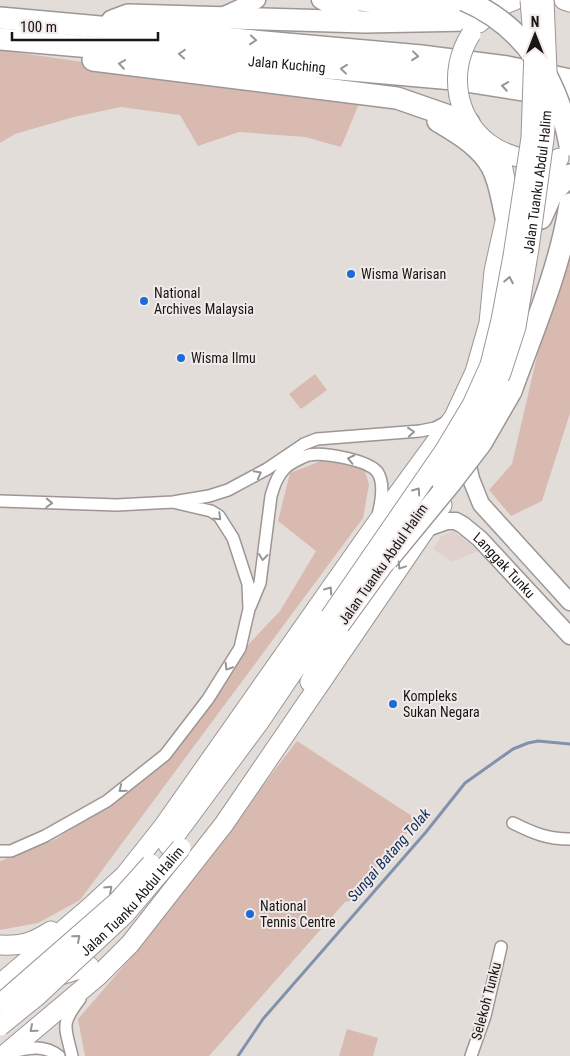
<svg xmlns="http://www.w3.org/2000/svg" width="570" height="1056" font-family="'Roboto Condensed',sans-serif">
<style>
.built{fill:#e0d1cc}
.green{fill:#d8bab1}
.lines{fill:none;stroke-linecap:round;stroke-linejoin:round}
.stream{stroke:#8092ac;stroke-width:3}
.street-casing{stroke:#9c9694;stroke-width:14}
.secondary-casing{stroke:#9c9694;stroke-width:19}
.primary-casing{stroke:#9c9694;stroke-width:21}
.highway-casing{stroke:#9c9694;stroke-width:24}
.street{stroke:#fff;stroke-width:11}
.secondary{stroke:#fff;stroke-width:16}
.primary{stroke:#fff;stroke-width:19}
.highway{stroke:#fff;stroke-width:21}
.primary-bridge-casing{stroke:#9c9694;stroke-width:21;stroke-linecap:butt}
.highway-bridge-casing{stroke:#9c9694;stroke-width:24;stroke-linecap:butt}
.primary-bridge{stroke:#fff;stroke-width:19}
.highway-bridge{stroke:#fff;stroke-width:21}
.oneway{stroke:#979696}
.poi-dot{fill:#1b6cd6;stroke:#f1eae8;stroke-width:2}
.labels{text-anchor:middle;stroke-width:4;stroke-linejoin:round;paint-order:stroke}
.street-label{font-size:14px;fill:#181615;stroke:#f1eae8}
.poi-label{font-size:14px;fill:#181615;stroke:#f1eae8;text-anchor:start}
.water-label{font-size:15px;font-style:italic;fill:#0c2d5b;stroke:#f1eae8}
</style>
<rect width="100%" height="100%" fill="#e3ddda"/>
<path class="built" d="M454,531L478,551L452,562L433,549L441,536Z"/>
<path class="green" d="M0,50L195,78L361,99L341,147L305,137L239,132L198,146L180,115L121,107L74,117L15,134L0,143Z
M570,253V413L542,501L511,516L489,490L512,464L540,343Z
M315,374L327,390L301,409L289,394Z
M331,457L363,464L369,485L363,518L80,900L38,923L0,930V861L56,839L141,782L246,647L280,611L316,551L278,521L290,473Z
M297,741L418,820L358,888L360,899L345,902L209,1056H85L78,1019L129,960Z
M347,1029L378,1038L373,1056H339Z"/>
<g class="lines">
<path class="stream" d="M238,1056L263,1019L426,832L465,783L513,749L528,743L538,741L570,744"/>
<g class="street-casing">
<path id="street" d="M0,501L117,505L173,502L209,496L228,490L267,469L304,444L317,439L420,431L435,428L448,421
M250,607L260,583L271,496C274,486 277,476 285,468C289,464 302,457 309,455C323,452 370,460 378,473C385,485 381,503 378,515
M513,823C533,833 547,839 570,839
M0,851H11L45,836L107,801L165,755L208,699L240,648L249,609L248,584L233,538L219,516L211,511L173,502
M13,1052C29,1047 45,1045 59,1056
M72,1056C65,1026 60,1025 80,999
M471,1056L485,1016L501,947"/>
</g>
<g class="secondary-casing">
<g id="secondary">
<path d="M320,0L334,8L358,19"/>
<path d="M343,0L372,4L474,6"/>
<path d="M222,16L257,0"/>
<path d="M468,466L471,479L481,504L570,602"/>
<path id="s1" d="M427,528L447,521H456L463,525L480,539L570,636"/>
</g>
</g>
<g class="primary-casing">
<path id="primary" d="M564,0L570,2
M479,23L498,7L515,0
M459,96C468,137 501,160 543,160
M543,200L546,182L559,158
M310,682L334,634
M168,845L260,721L330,617
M0,945C22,946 32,943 51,931
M53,970L64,974L89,966
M0,984L88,909L125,875L163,827L376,524L454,417L475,372L489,323L494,271L506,217V184L499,150
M3,1056L98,976L130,944L224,824L442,505"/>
</g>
<g class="highway-casing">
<g id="highway">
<path d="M0,18L421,56L507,67L570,80"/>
<path d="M112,21L128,15L365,22L470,20L490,13"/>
<path id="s2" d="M0,39L453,79L542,93L570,100"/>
<path d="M93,60L397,98L469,123"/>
<path d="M438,121C458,133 481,146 492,167C500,182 502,200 506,217"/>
<path d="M541,218L552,193L570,175"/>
<path d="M511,391C533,330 560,269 570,204"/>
</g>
</g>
<use href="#street" class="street"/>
<use href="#secondary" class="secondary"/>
<use href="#primary" class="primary"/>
<use href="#highway" class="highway"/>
<g class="primary-bridge-casing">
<g id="primary-bridge">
<path d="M459,96C455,74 459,53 471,34"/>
<path id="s3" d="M441,481L479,419L501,373L516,327L529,248L544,139L548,95L544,0"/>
<path d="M330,617L445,450L472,405L490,365L501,320L513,256L531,138L534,50L530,0"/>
<path d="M340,625L395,549"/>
<path d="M0,1004L117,902L151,864"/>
<path id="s4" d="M0,1026L37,996L125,914L181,848"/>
</g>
</g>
<g class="highway-bridge-casing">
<path id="highway-bridge" d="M464,0C526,26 558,81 570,145
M387,560L451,482L481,443L511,391"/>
</g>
<use href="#primary-bridge" class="primary-bridge"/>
<use href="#highway-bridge" class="highway-bridge"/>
</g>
<defs><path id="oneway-chevron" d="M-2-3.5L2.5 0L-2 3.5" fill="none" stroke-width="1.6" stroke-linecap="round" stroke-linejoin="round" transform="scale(1.25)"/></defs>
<g class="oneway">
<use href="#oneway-chevron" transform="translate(253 40) rotate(5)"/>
<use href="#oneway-chevron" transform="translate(182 54) rotate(-175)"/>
<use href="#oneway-chevron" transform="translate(415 56) rotate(6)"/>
<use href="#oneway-chevron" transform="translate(122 64) rotate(-172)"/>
<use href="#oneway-chevron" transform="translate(344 69) rotate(-174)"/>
<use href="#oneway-chevron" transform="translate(505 86) rotate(-171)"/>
<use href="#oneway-chevron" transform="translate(509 280) rotate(-79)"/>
<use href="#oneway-chevron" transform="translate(411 432) rotate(-5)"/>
<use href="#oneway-chevron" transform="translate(351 459) rotate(-168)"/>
<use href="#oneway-chevron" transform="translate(258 474) rotate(-28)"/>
<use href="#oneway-chevron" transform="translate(417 491) rotate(-55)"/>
<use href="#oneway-chevron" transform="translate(49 503) rotate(2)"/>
<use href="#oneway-chevron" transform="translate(218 517) rotate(44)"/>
<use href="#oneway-chevron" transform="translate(263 557) rotate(97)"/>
<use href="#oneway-chevron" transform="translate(401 566) rotate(124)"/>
<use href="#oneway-chevron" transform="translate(329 590) rotate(-55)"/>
<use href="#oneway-chevron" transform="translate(228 667) rotate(122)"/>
<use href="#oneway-chevron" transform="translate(122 789) rotate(141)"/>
<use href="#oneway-chevron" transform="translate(109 889) rotate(-43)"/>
<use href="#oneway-chevron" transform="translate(77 938) rotate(-41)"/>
<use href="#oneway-chevron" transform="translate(33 1029) rotate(139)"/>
</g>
<g class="poi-dot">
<circle cx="351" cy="274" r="5"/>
<circle cx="144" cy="301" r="5"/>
<circle cx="181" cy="358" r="5"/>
<circle cx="393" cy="704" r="5"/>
<circle cx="250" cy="914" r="5"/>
</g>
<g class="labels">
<g class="street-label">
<text dy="5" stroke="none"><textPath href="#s2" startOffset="288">Jalan Kuching</textPath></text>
<text dy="5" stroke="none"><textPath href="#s3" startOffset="319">Jalan Tuanku Abdul Halim</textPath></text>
<text transform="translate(383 564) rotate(-55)" y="5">Jalan Tuanku Abdul Halim</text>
<text dy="5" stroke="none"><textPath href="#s1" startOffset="96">Langgak Tunku</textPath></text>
<text dy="5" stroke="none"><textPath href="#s4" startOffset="182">Jalan Tuanku Abdul Halim</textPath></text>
<text transform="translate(486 1001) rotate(-75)" y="5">Selekoh Tunku</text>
</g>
<g class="poi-label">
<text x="361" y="279">Wisma Warisan</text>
<text x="154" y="298">National<tspan x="154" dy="16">Archives Malaysia</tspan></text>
<text x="191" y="363">Wisma Ilmu</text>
<text x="403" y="701">Kompleks<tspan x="403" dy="16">Sukan Negara</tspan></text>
<text x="260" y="911">National<tspan x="260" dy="16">Tennis Centre</tspan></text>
</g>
<g class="water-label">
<text transform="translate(389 855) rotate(-49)" y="5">Sungai Batang Tolak</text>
</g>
</g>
<g transform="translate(535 35)" stroke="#f1eae8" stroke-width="4" paint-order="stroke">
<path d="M0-4L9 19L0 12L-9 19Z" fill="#181615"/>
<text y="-8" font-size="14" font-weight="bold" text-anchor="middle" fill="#181615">N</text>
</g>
<path d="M12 32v8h146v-8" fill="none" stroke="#181615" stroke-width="2.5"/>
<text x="20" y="32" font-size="15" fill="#181615" stroke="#f1eae8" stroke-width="4" paint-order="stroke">100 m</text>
</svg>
